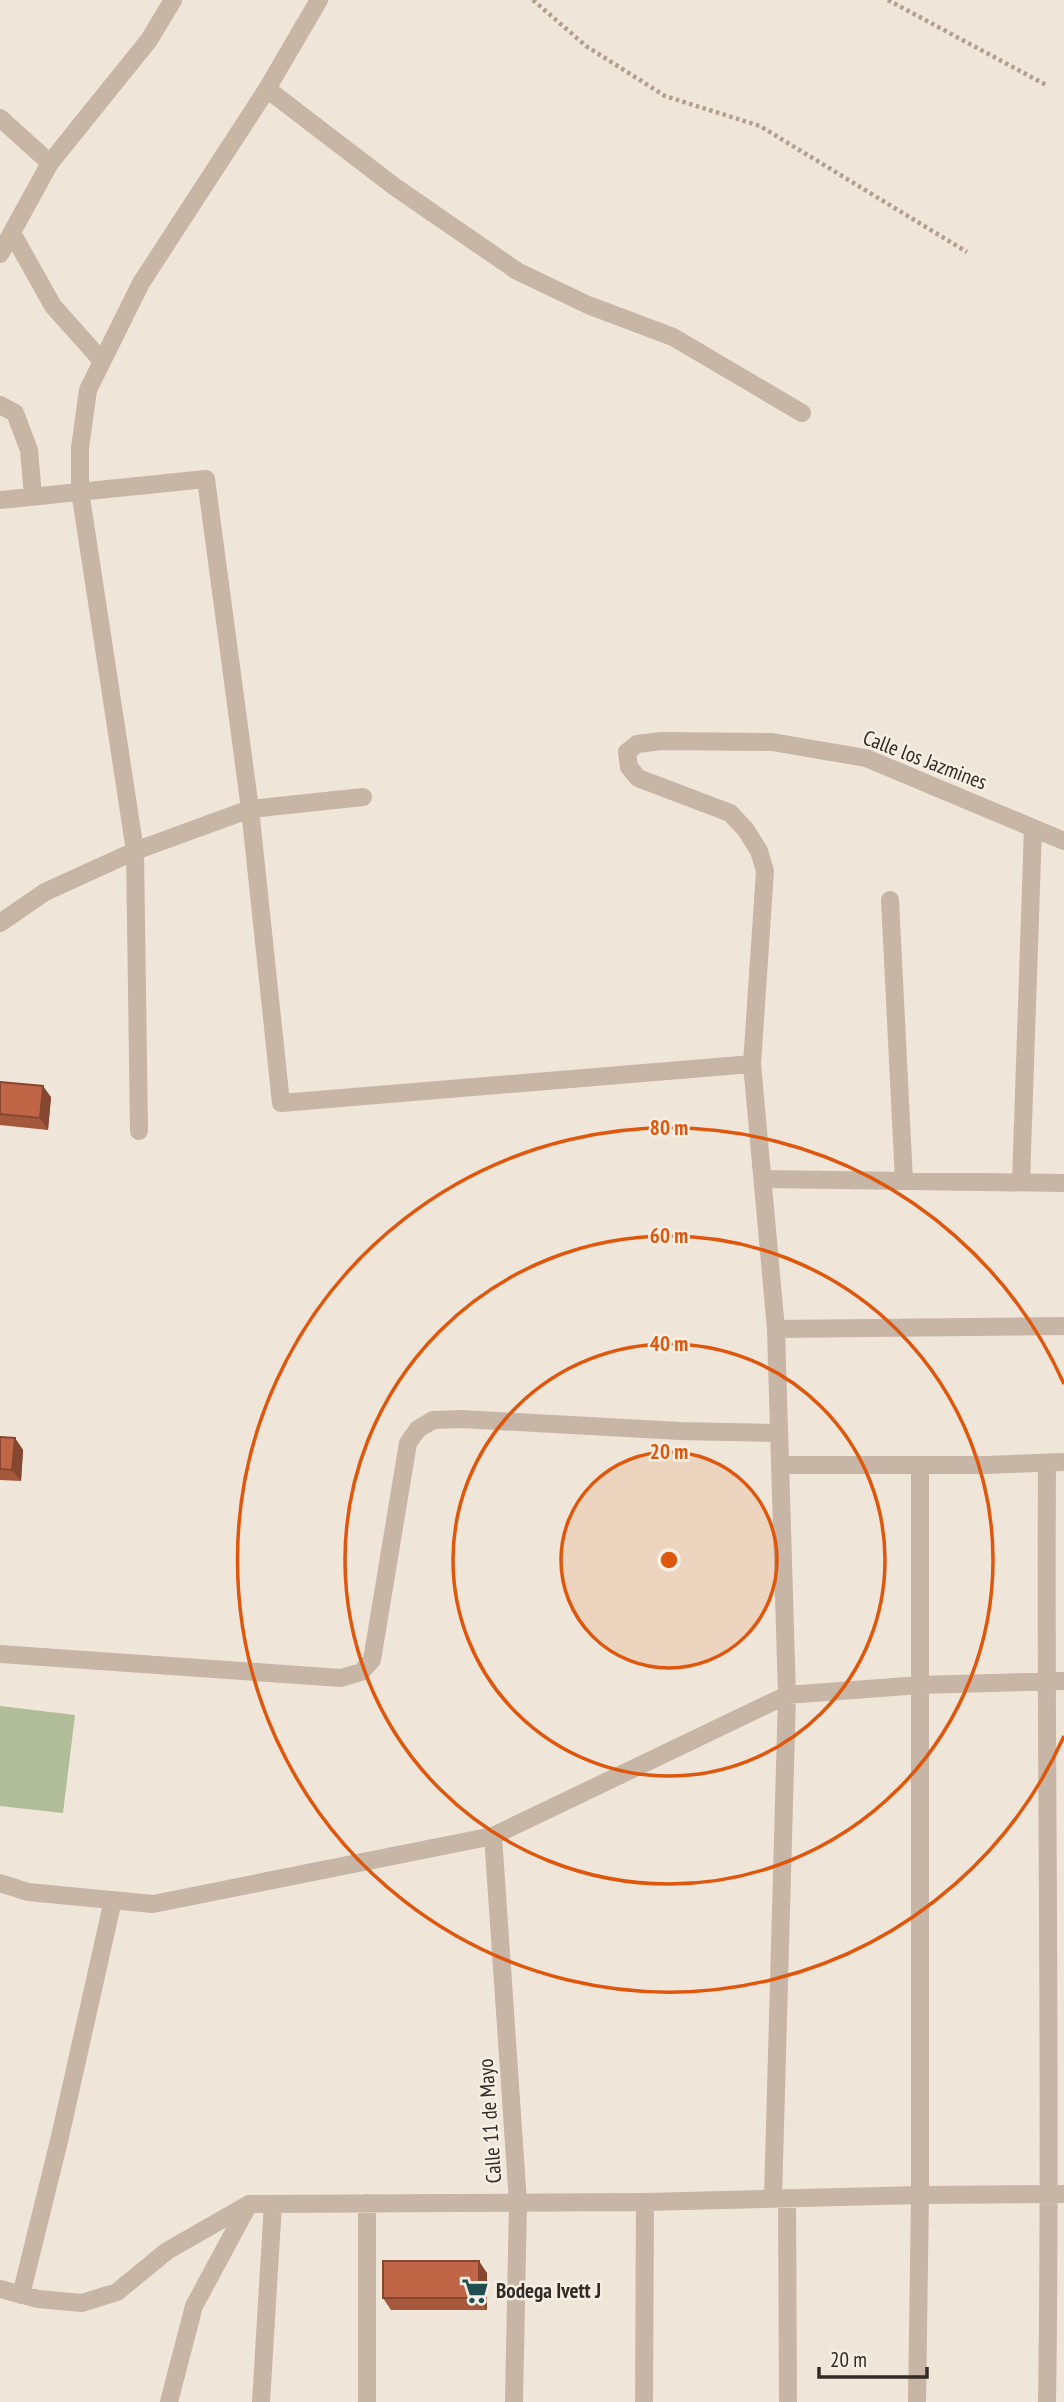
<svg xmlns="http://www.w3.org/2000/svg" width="1064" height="2402" font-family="'PT Sans Narrow',sans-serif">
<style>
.green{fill:#b1bd99}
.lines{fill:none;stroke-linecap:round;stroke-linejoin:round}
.path{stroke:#b29f8f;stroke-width:4.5;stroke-dasharray:3.5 3.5;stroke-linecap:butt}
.minor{stroke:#c7b5a5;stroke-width:18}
.tertiary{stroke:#c7b5a5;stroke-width:18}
.wall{fill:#a5583c}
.shaded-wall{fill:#864731}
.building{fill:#c06646;stroke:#864731;stroke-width:2}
.ring{fill:none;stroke:#df570d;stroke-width:3.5}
.labels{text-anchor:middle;stroke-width:5;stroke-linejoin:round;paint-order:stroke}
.street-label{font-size:21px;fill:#332a26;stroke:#f8efe4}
.poi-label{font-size:21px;font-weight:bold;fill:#332a26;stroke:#f8efe4;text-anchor:start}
.centre{fill:#df570d;stroke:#f8efe4;stroke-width:3.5}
.ring-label{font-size:21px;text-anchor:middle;font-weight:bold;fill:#df570d;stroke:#f8efe4;stroke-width:5;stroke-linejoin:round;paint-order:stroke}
</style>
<rect width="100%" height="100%" fill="#efe5d8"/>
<path class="green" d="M0,1706L75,1715L63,1813L0,1806Z"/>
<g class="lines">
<path class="path" d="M533,0L586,46L665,96L760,126L967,252
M888,0L1048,86"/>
<path class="minor" d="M267,89L395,187L517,271L588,305L673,337L802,413
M0,118L50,163L0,254
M50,163L149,40L173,0
M12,233L53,306L102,361
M0,405L15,413L29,450L33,496
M0,500L206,479L250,809L281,1103L752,1064
M890,900L904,1181
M0,923L45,892L135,851L250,809L363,797
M139,1131L135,851L80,491V448L88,390L141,283L267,89L319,0
M763,1179L1064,1183
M1021,1182L1033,828
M776,1329L1064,1326
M780,1465H986L1064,1462
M0,1654L341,1678L361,1672L372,1660L408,1443L418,1429L433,1420L462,1419L680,1431L779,1433
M493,1836L787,1695L920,1685L1064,1681
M773,2198L787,1695L776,1329L752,1064L765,871L759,851L746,830L730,813L638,778L629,767L627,752L637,744L662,741L772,742L866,758L1064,841
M787,2198L788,2402
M0,2289L38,2299L82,2303L117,2292L167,2251L249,2204L645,2202L920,2195L1064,2194
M21,2295L59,2141L113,1900
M169,2402L194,2306L249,2204
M261,2402L273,2204
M367,2402V2203
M644,2402L645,2202
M917,2402L920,2195V1465
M1047,2402C1052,2089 1045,1776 1047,1463"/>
<path class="tertiary" d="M0,1883L28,1892L153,1904L493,1836L518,2202L514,2402"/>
</g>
<path class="wall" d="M0,1082L51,1097L48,1130L0,1125Z
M0,1437L15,1438L23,1450L21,1481L0,1480Z
M487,2273V2310H391L383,2298Z"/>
<path class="shaded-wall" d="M43,1086L51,1097L48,1130L40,1118Z
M15,1438L23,1450L21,1481L12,1470Z
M479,2261L487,2273V2310L479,2298Z"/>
<path class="building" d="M0,1082L43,1086L40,1118L0,1114Z
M0,1437L15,1438L12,1470L0,1469Z
M383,2261H479V2298H383Z"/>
<circle cx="669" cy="1560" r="108" fill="#df570d" fill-opacity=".12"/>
<g class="ring">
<circle cx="669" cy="1560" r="108"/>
<circle cx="669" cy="1560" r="216"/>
<circle cx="669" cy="1560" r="324"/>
<path d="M1064 1736A432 432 0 1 1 1064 1384"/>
</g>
<defs>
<g id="supermarket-bare" transform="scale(2.1)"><path d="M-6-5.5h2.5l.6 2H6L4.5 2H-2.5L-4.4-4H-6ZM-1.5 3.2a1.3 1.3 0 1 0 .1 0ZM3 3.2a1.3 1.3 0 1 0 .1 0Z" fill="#1e4d52" stroke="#f8efe4" stroke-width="2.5" paint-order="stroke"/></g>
</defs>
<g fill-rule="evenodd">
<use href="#supermarket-bare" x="475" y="2291"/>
</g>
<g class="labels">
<g class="street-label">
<text transform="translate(925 760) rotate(21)" y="7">Calle los Jazmines</text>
<text transform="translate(490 2121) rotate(-94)" y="7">Calle 11 de Mayo</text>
</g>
<g class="poi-label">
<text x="496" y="2298">Bodega Ivett J</text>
</g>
</g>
<circle cx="669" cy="1560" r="10" class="centre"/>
<g class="ring-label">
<text x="669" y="1135">80 m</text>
<text x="669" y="1243">60 m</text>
<text x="669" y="1351">40 m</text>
<text x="669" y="1459">20 m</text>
</g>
<path d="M819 2367v10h108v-10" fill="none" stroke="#332a26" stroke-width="3.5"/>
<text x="830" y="2367" font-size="21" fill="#332a26" stroke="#f8efe4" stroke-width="5" paint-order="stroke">20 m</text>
</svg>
